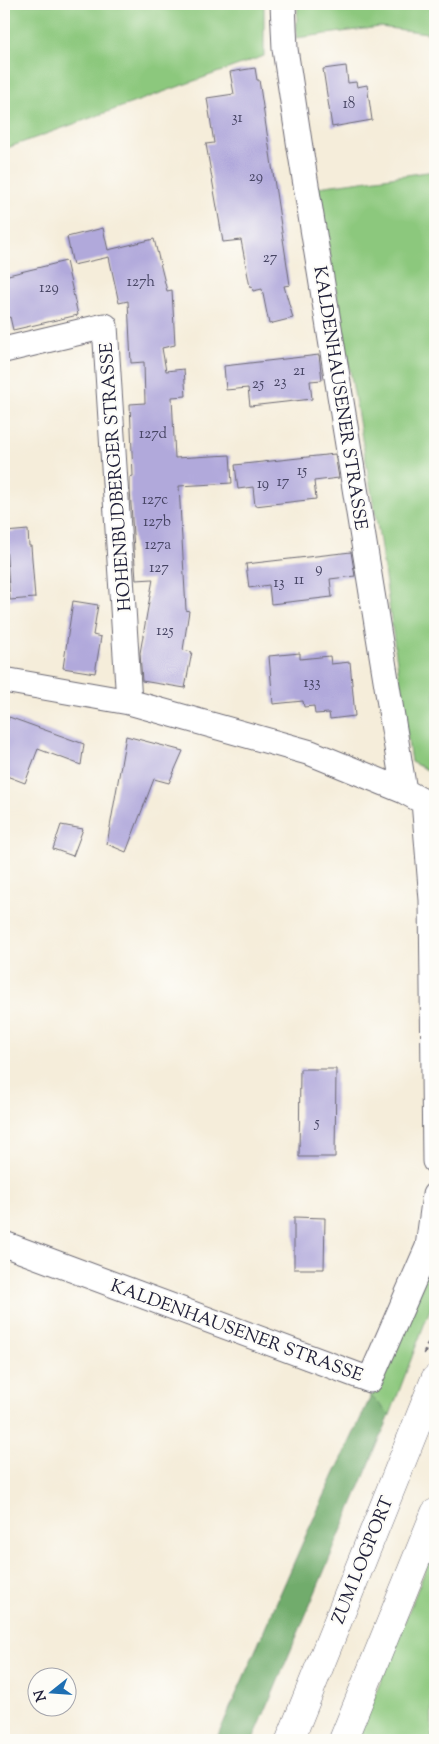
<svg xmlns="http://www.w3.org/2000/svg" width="439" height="1744" font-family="'Sorts Mill Goudy',serif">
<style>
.green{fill:#8cc87d;stroke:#57755c}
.forest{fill:#71ac6c;stroke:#4a6754}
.building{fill:#b1a9db}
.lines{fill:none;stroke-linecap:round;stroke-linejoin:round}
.minor-casing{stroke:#6c6973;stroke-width:27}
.secondary-casing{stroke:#6c6973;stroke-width:29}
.path{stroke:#6c6973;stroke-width:3;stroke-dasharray:4 4;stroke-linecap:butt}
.minor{stroke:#fff;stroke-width:25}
.secondary{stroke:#fff;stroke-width:28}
.labels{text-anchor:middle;stroke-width:4.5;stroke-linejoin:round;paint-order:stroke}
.number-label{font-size:15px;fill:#464463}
.street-label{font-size:18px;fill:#22223b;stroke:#fdfcf7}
</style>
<rect width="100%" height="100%" fill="#fdfcf7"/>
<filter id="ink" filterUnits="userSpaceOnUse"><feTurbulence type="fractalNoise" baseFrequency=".02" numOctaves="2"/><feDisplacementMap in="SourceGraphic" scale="10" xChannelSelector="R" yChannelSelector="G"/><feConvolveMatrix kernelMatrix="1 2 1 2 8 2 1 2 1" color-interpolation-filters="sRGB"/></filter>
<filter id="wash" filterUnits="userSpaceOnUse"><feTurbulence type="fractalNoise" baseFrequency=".0096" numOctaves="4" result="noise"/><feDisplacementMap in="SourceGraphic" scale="20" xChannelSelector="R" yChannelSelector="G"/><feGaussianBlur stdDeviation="1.12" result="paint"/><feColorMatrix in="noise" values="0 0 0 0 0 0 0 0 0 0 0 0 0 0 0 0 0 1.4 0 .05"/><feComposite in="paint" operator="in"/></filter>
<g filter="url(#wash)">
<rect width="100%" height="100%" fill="#f5edda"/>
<path class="green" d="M4,4H264V56L4,149Z
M298,4H435V34L380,27L296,38Z
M435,171V774L411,762L380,541L318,187Z
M435,1239V1296L390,1415L371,1396Z
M435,1546V1644L431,1654L432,1740H357Z"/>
<path class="forest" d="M371,1396L390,1415L253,1740H216L306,1535Z"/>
<g id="blocks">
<path class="building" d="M346,66L348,83L356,82L357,87L367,85L372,120L332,127L323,69Z
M255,68L257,80H259L290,285L284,286L293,318L269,324L262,289L253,291L252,286L250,287L241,240L223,242L206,144L214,143L207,98L234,94L230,72Z
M103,228L108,250L154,239L167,291L172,290L175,345L162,348L166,371L184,369L186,396L172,397L175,458L230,455L232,483L179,486L186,610L189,611L183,650L192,652L185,688L142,681L140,653L153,579L136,580L130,489V477L133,476L130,404L145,403L144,362L131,363L128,301L119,303L109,257L73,265L67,237Z
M66,261L78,315L13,330L10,317L4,319V276Z
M319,355L322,380L310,381L312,399L250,406L248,388L226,390L224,366Z
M335,454L339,478L314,481L316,499L255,506L253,487L238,489L235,465Z
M28,530L29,546H31L35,598L10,600L5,532Z
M351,552L355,576L330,579L332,597L271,604L269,585L249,588L246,564Z
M73,601L98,605L93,635L101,637L95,673L63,668Z
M300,653V659L330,656L331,664L350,662L355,716L330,719L329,713L315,714L314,706L304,707L303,701L273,704L269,656Z
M9,717L84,744L81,765L38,749L25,783L4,775V732Z
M126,736L183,751L169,783L154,779L126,852L107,844Z
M61,825L83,829L73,856L53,849Z
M300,1069H336L335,1157H299Z
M294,1217L325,1218L324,1269H294Z"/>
</g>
</g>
<g filter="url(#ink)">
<use href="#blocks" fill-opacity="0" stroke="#6c6973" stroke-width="1"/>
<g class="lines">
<g class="minor-casing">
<path id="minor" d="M283,4L285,49L300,148L404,791
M4,350L105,326L129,702
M4,680L129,702L311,753L404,791L435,808
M424,801L432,900L435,1161
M4,1244L370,1380L428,1247L435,1195"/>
</g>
<g class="secondary-casing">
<path id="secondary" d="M290,1740L435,1379
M343,1740L435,1513"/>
</g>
<path class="path" d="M424,1354L435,1326"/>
<use href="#minor" class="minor"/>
<use href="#secondary" class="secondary"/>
</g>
</g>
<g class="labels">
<g class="number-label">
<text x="349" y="108">18</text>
<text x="237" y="122">31</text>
<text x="256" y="181">29</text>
<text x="270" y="262">27</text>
<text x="141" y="286">127h</text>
<text x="49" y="292">129</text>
<text x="299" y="375">21</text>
<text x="280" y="386">23</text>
<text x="258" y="388">25</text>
<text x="153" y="438">127d</text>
<text x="302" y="475">15</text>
<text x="283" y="486">17</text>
<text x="263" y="488">19</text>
<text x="155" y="504">127c</text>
<text x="157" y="526">127b</text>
<text x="158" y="549">127a</text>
<text x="159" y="572">127</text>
<text x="319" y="573">9</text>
<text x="299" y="584">11</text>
<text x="279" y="587">13</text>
<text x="165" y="635">125</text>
<text x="312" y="687">133</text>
<text x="317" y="1127">5</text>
</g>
<g class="street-label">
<text transform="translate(341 398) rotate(81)" y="6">KALDENHAUSENER STRASSE</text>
<text transform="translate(115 477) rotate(-94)" y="6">HOHENBUDBERGER STRASSE</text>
<text transform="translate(237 1330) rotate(20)" y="6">KALDENHAUSENER STRASSE</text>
<text transform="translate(362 1560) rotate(-68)" y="6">ZUM LOGPORT</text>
</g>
</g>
<rect width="439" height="1744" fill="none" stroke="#fdfcf7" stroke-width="20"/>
<g transform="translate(52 1692) rotate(253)"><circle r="24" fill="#fdfcf7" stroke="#a5a5ac"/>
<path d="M0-4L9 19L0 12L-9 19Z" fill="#1f6fb2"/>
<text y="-8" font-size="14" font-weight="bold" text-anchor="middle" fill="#22223b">N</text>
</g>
</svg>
